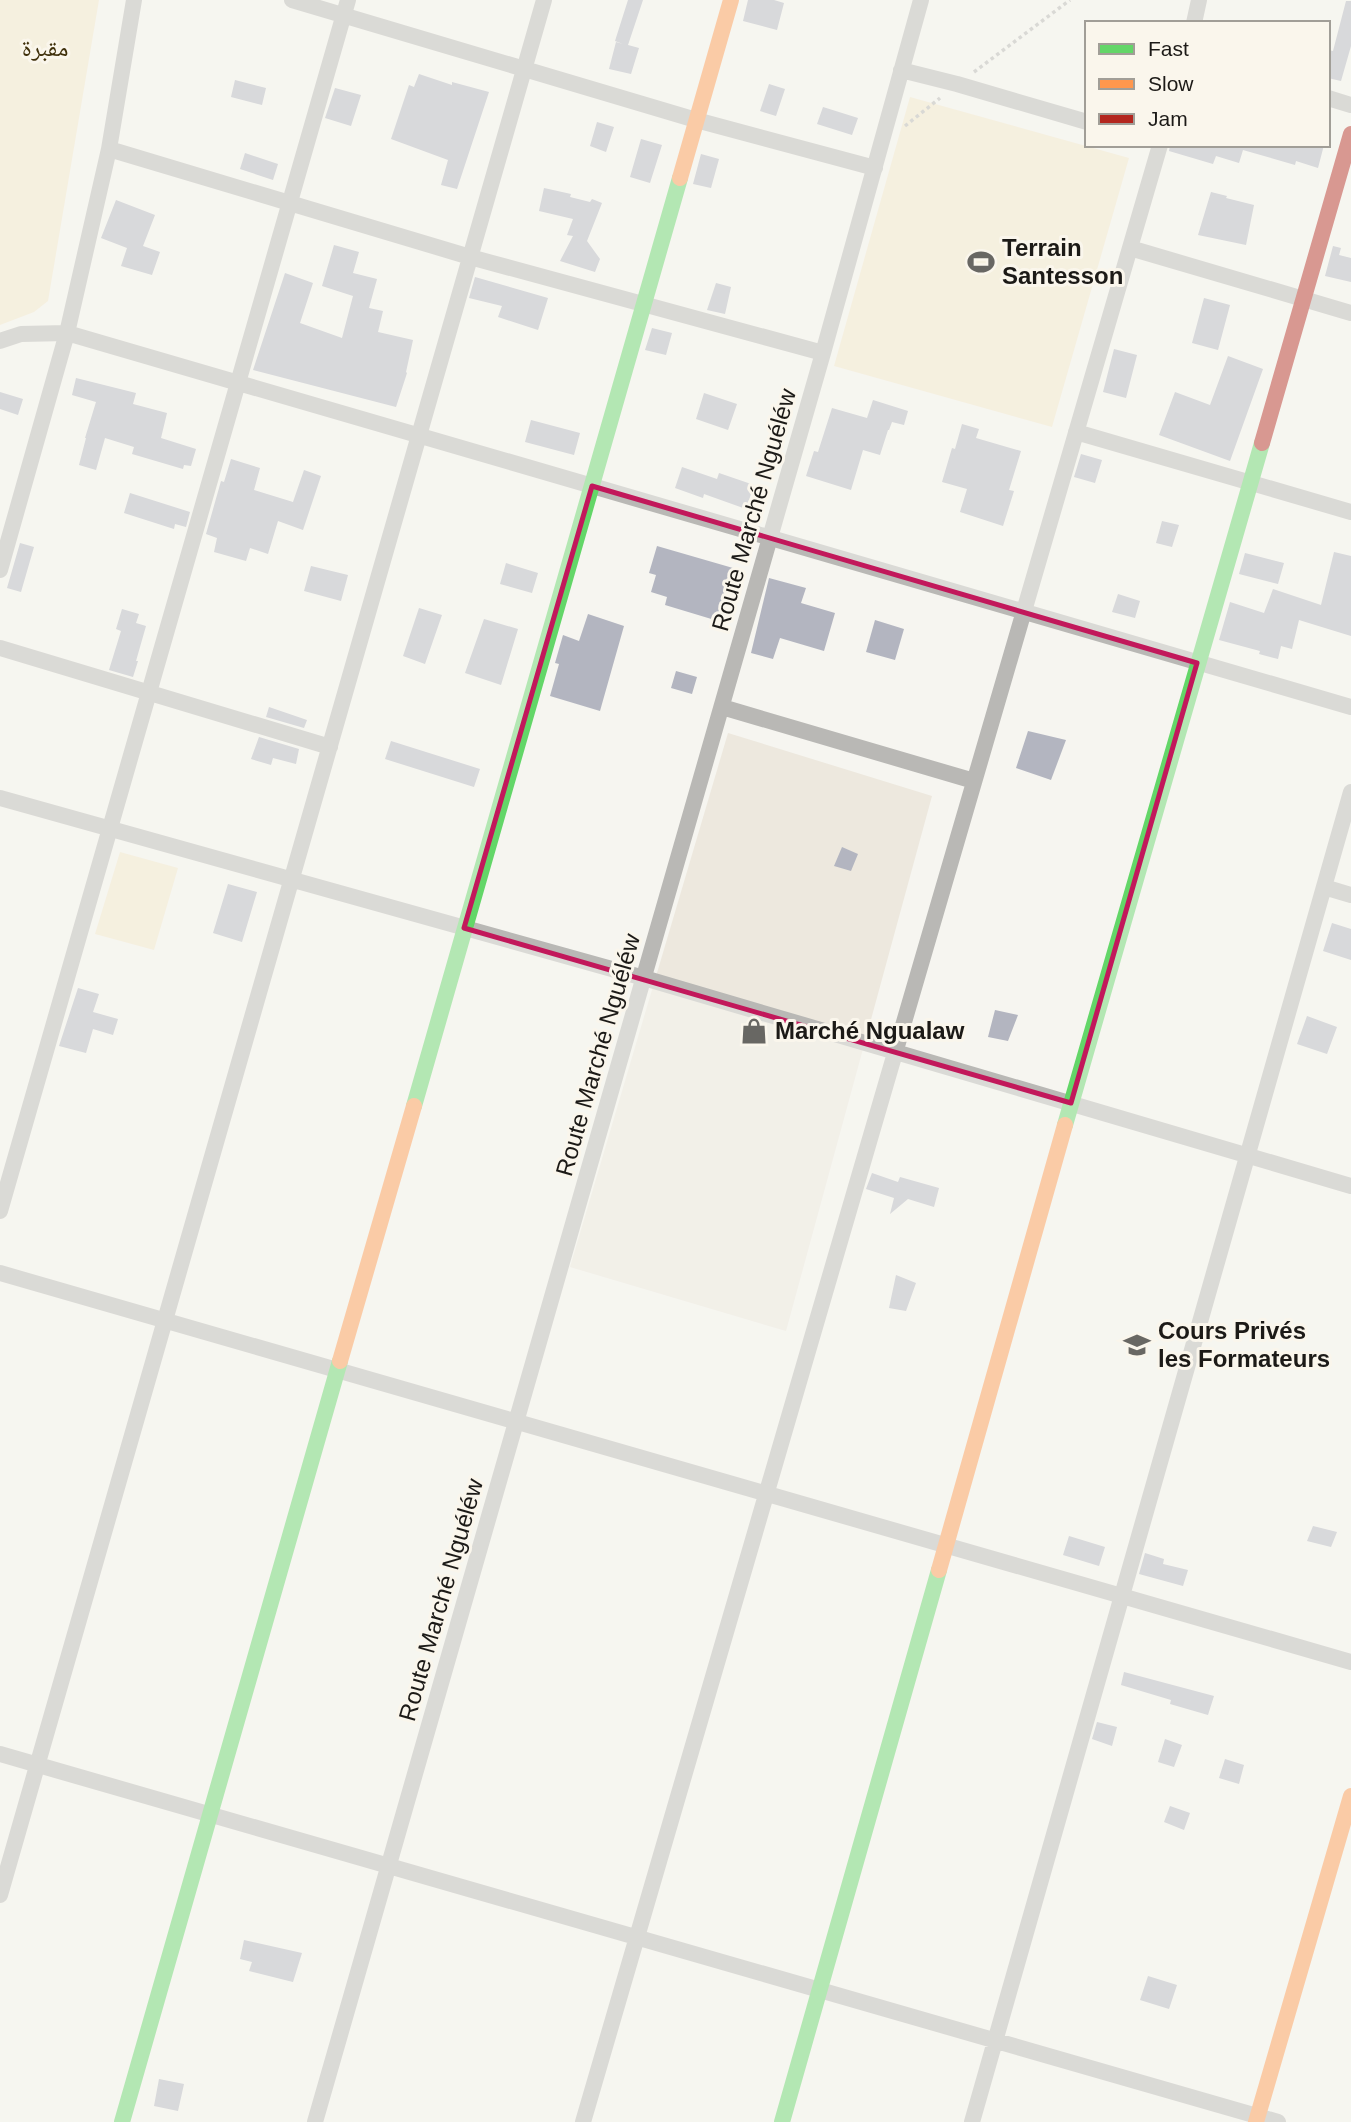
<svg xmlns="http://www.w3.org/2000/svg" width="1351" height="2122" font-family="Arial,'Noto Naskh Arabic',sans-serif">
<style>
.built{fill:#ede8de}
.green{fill:#f4e8cb}
.building{fill:#b3b5c0}
.lines{fill:none;stroke-linecap:round;stroke-linejoin:round}
.path{stroke:#b7b6b4;stroke-width:3.5;stroke-dasharray:3.5 3.5;stroke-linecap:butt}
.street{stroke:#b9b8b5;stroke-width:16}
.fast{stroke:#63d668;stroke-width:16}
.slow{stroke:#ff974d;stroke-width:16}
.jam{stroke:#b3261e;stroke-width:16}
.marked{fill:none;stroke:#c2185b;stroke-width:5;stroke-linejoin:round}
.labels{text-anchor:middle;stroke-width:6;stroke-linejoin:round;paint-order:stroke}
.park-label{font-size:24px;fill:#40310c;stroke:#faf6ec}
.poi-label{font-size:24px;font-weight:bold;fill:#1c1a17;stroke:#faf6ec;text-anchor:start}
.street-label{font-size:24px;fill:#1c1a17;stroke:#faf6ec}
</style>
<rect width="100%" height="100%" fill="#f6f5f0"/>
<path class="built" d="M728,733L932,796L786,1331L570,1267Z"/>
<path class="green" d="M0,0H99L48,301L34,312L0,325Z
M910,97L1129,158L1052,427L834,366Z
M120,852L178,868L154,950L95,934Z"/>
<path class="building" d="M628,0H643L628,45L639,48L631,74L609,69L616,42L623,44L615,41Z
M748,0H774L784,3L777,30L743,21Z
M1346,1H1351V46L1341,81L1328,78V50L1333,51Z
M419,74L452,85V82L489,92L457,189L441,185L448,160L391,139L409,85L414,87Z
M235,80L266,88L262,105L231,97Z
M769,84L785,89L776,116L760,111Z
M335,88L361,95L351,126L325,118Z
M823,107L858,118L852,135L817,124Z
M597,122L614,127L606,152L590,146Z
M641,139L662,145L650,183L630,177Z
M1170,145H1324L1318,168L1296,161L1295,165L1243,150L1239,163L1216,156L1213,164L1169,151Z
M245,153L278,164L273,180L240,169Z
M701,154L719,159L711,188L693,184Z
M544,188L571,194L570,197L590,202L592,199L602,203L587,241L600,259L595,272L560,261L573,236L567,235L573,219L539,211Z
M1211,192L1227,196L1226,198L1254,205L1246,245L1198,235Z
M116,200L155,215L143,246L160,252L152,275L121,266L127,248L101,238Z
M334,245L359,252L353,273L377,279L369,308L383,311L378,332L413,340L406,372L407,373L396,407L253,370L285,273L313,283L300,323L342,338L353,296L322,286Z
M1333,246L1341,248L1339,255L1351,258V282L1325,276Z
M475,277L548,298L538,330L498,317L502,306L469,298Z
M716,283L731,287L725,314L707,310Z
M1204,298L1230,305L1218,350L1192,343Z
M652,328L672,333L666,355L645,350Z
M1114,349L1137,355L1126,398L1103,392Z
M1228,356L1263,369L1230,461L1159,435L1175,392L1210,405Z
M76,378L136,393L133,404L167,413L161,438L196,449L191,466L184,465L183,469L132,454L134,447L105,438L96,470L79,465L86,438H85L96,402L72,395Z
M0,392L23,399L18,415L0,409Z
M704,393L737,404L728,430L696,419Z
M873,400L908,411L904,425L892,422L889,430H888L880,455L863,450L851,490L806,476L814,451L818,452L832,408L867,418Z
M531,420L580,433L574,455L525,442Z
M962,424L979,429L976,438L1021,451L1009,490L1014,491L1003,526L960,512L967,489L942,482L952,448L955,449Z
M1081,454L1102,460L1095,483L1074,477Z
M231,459L260,468L254,490L293,502L304,470L321,476L303,530L278,521L268,554L250,548L246,561L214,552L217,538L206,534L221,481L224,482Z
M682,467L717,479L719,473L754,485L746,509L704,494L703,498L675,488Z
M130,493L190,512L186,527L175,524L174,529L124,513Z
M1162,521L1179,525L1172,547L1156,543Z
M20,543L34,547L21,592L7,588Z
M657,546L733,568L718,621L665,605L667,597L651,592L656,575L649,573Z
M1334,552L1351,556V636L1299,620L1292,649L1281,646L1278,659L1259,654L1260,651L1219,640L1230,602L1264,613L1273,589L1321,605Z
M1245,553L1284,563L1278,584L1239,574Z
M506,563L538,573L532,593L500,584Z
M311,566L348,575L341,601L304,591Z
M769,578L806,588L801,603L835,613L824,651L780,638L773,659L751,653Z
M1118,594L1140,601L1135,618L1112,612Z
M419,608L442,615L425,664L403,656Z
M122,609L139,614L136,623L146,626L136,661H138L133,677L109,670L121,631L116,629Z
M588,614L624,626L600,711L550,696L559,664L555,663L563,635L579,641Z
M484,619L518,629L501,685L465,673Z
M875,620L904,629L895,660L866,652Z
M676,671L697,677L692,694L671,688Z
M269,707L307,720L304,728L266,717Z
M1028,731L1066,740L1051,780L1016,768Z
M259,737L299,749L296,764L273,758L271,765L251,759Z
M391,741L480,769L474,787L385,759Z
M842,847L858,854L851,871L834,866Z
M228,884L257,892L242,942L213,933Z
M1332,923L1351,929V960L1323,951Z
M78,988L99,994L93,1012L118,1019L113,1035L93,1029L86,1053L59,1046Z
M995,1010L1018,1015L1008,1041L988,1037Z
M1307,1016L1337,1027L1327,1054L1297,1044Z
M872,1173L898,1182L900,1177L939,1188L934,1207L908,1199L890,1214L894,1198L866,1189Z
M896,1275L916,1283L906,1311L889,1308Z
M1313,1526L1337,1532L1331,1547L1307,1541Z
M1069,1536L1105,1547L1099,1566L1063,1555Z
M1145,1553L1164,1559L1163,1564L1188,1570L1183,1586L1139,1574Z
M1124,1672L1214,1696L1208,1715L1170,1704L1171,1700L1121,1685Z
M1097,1722L1117,1727L1112,1746L1092,1739Z
M1165,1739L1182,1745L1174,1767L1158,1762Z
M1225,1759L1244,1765L1239,1784L1219,1778Z
M1170,1806L1190,1813L1184,1830L1164,1822Z
M244,1940L302,1953L293,1982L249,1971L252,1962L240,1959Z
M1148,1976L1177,1985L1169,2009L1140,2000Z
M159,2079L184,2084L178,2111L154,2106Z"/>
<g class="lines">
<path class="path" d="M974,72L1070,0
M905,126L940,98"/>
<path class="street" d="M292,0L696,120L875,168
M1194,23L1199,0
M901,70L957,84L1087,122
M1328,98L1351,105
M109,149L470,257L823,353
M1130,248L1351,313
M0,341L21,334L67,333L1351,707
M1076,432L1351,512
M0,570L67,333L109,149L134,0
M0,648L330,747
M722,707L974,781
M0,798L644,978L1351,1186
M1324,887L1351,895
M0,1211L348,0
M0,1273L1351,1662
M0,1754L1278,2122
M0,1895L544,0
M315,2122L823,353L921,0
M583,2122L1160,145
M972,2122L1351,792"/>
<path class="fast" d="M414,1106L680,178
M1065,1125L1262,443
M122,2122L340,1361
M782,2122L939,1570"/>
<path class="slow" d="M680,178L731,0
M340,1361L414,1106
M939,1570L1065,1125
M1256,2122L1351,1796"/>
<path class="jam" d="M1262,443L1351,134"/>
</g>
<path d="M0 0H1351V2122H0ZM592,486L1197,663L1071,1103L464,928Z" fill="#f6f5f0" fill-opacity=".55" fill-rule="evenodd"/>
<path class="marked" d="M592,486L1197,663L1071,1103L464,928Z"/>
<defs>
<g id="stadium-bare" transform="scale(2.1)"><path d="M0-5a6.5 5 0 1 0 0 10a6.5 5 0 1 0 0-10ZM-3.5-1.8h7v3.6h-7Z" fill="#686763" stroke="#faf6ec" stroke-width="2.5" paint-order="stroke"/></g>
<g id="shop-bare" transform="scale(2.1)"><path d="M-5-2.5h2.3a2.7 3.5 0 0 1 5.4 0H5L5.5 6h-11ZM-1.5-2.5h3a1.5 2.3 0 0 0-3 0Z" fill="#686763" stroke="#faf6ec" stroke-width="2.5" paint-order="stroke"/></g>
<g id="school-bare" transform="scale(2.1)"><path d="M0-5L7-2L0 1L-7-2ZM-4 1L0 2.5L4 1V4Q0 6-4 4Z" fill="#686763" stroke="#faf6ec" stroke-width="2.5" paint-order="stroke"/></g>
</defs>
<g fill-rule="evenodd">
<use href="#stadium-bare" x="981" y="262"/>
<use href="#shop-bare" x="754" y="1031"/>
<use href="#school-bare" x="1137" y="1345"/>
</g>
<g class="labels">
<g class="park-label">
<text x="45" y="56">مقبرة</text>
</g>
<g class="poi-label">
<text x="1002" y="256">Terrain<tspan x="1002" dy="28">Santesson</tspan></text>
<text x="775" y="1039">Marché Ngualaw</text>
<text x="1158" y="1339">Cours Privés<tspan x="1158" dy="28">les Formateurs</tspan></text>
</g>
<g class="street-label">
<text transform="translate(754 510) rotate(-74)" y="8">Route Marché Nguéléw</text>
<text transform="translate(598 1055) rotate(-74)" y="8">Route Marché Nguéléw</text>
<text transform="translate(441 1600) rotate(-74)" y="8">Route Marché Nguéléw</text>
</g>
</g>
<rect x="1085" y="21" width="245" height="126" fill="#faf6ec" stroke="#a19e97" stroke-width="2"/>
<rect x="1099" y="44" width="35" height="10" fill="#63d668" stroke="#a19e97" stroke-width="2"/>
<text x="1148" y="56" font-size="21" fill="#1c1a17">Fast</text>
<rect x="1099" y="79" width="35" height="10" fill="#ff974d" stroke="#a19e97" stroke-width="2"/>
<text x="1148" y="91" font-size="21" fill="#1c1a17">Slow</text>
<rect x="1099" y="114" width="35" height="10" fill="#b3261e" stroke="#a19e97" stroke-width="2"/>
<text x="1148" y="126" font-size="21" fill="#1c1a17">Jam</text>
</svg>
